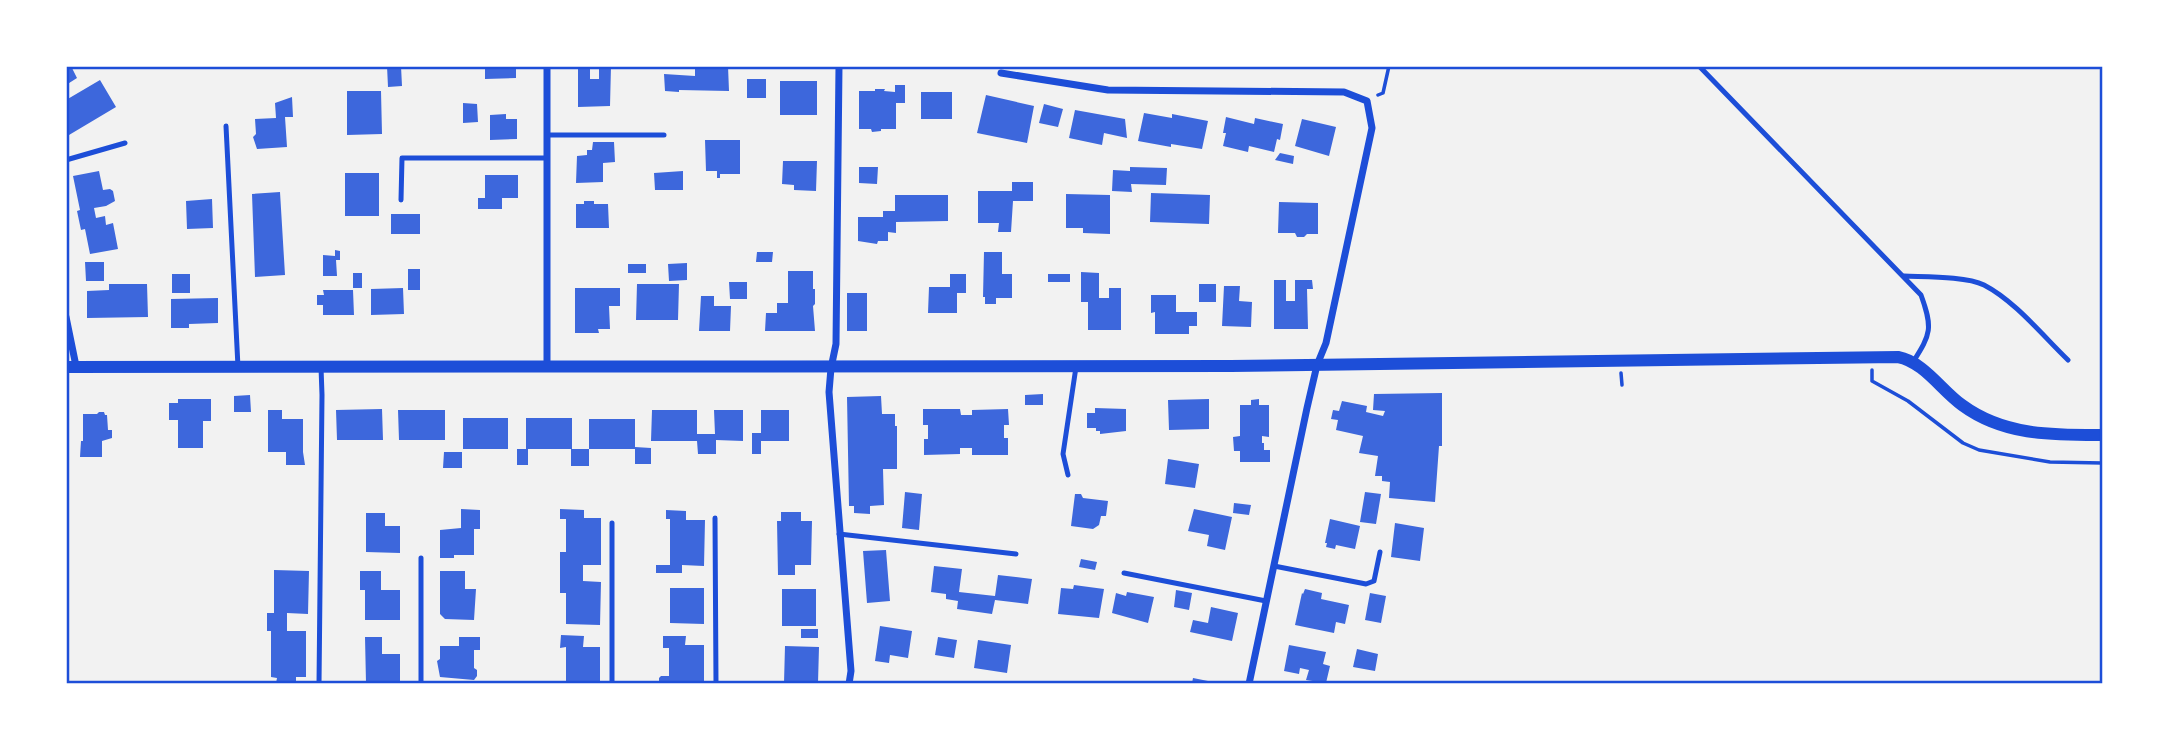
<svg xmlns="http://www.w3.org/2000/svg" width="2169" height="750" font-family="'Crimson Pro',serif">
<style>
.building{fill:#3d67dc}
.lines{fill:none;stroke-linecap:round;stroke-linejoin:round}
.path{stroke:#1d4ed8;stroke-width:3.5}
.service{stroke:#1d4ed8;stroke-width:5}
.minor{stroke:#1d4ed8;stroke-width:7}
.tertiary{stroke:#1d4ed8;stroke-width:12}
.neatline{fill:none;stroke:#1d4ed8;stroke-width:2.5}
</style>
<rect width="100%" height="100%" fill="#f2f2f2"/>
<path class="building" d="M66,66H71L77,78L66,85Z
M387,66H401L402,86L388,87Z
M485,66H516V78L485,79Z
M599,66H611L610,106L578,107V69H590V79H599Z
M695,66H728L729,91L679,90V92L665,91L664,74L695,76Z
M747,79H766V98H747Z
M100,80L116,107L69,135L66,131V100Z
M780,81H817V115H780Z
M895,85H905V103H896V129H881V131L872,132L871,129H859V91H875V89H885L884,91L895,92Z
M347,91H381L382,134L347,135Z
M921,92H952V119H921Z
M986,95L1034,106L1027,143L977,133Z
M292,97L293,117H285L287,147L257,149L253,137L256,134L255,119L276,118L275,103Z
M463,103L477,104L478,122L463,123Z
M1044,104L1063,109L1058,127L1039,123Z
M1075,110L1125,119L1127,138L1104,133L1102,145L1069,138Z
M1144,113L1172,118V114L1208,121L1202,149L1171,144V147L1138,141Z
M506,114V119H517V139L490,140V115Z
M1226,117L1254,124L1255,118L1283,124L1280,140L1277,139L1274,152L1249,146L1248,152L1223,146L1226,133H1223Z
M1302,119L1336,127L1329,156L1295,146Z
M705,140H740V174H720V178H717V171H706Z
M593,142H614L615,162L603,163V182L576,183L577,156L587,155V150H592Z
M1280,153L1294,156L1293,164L1275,160Z
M783,161H817L816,191L794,190V185L782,184Z
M859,167H878L877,184L859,183Z
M1130,167L1167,168L1166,185L1131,184L1132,192L1112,191L1113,170L1130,171Z
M99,171L103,190L110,189L113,191L115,201L106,206L94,208L96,218L105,216L106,225L113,223L118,249L90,254L85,229L81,230L77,211L80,210L73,176Z
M683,171V190H655L654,173Z
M345,173H379V216H345Z
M485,175H518V198H502V209H478V198H485Z
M1012,182H1033V201H1013L1011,232H998L999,223H978V191H1012Z
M280,192L285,275L255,277L252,194Z
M1151,193L1210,195L1209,224L1150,222Z
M1066,194L1110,195V234L1083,233V228H1066Z
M895,195H948V221L896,222V233L888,232V241H878L877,244L858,241V217H883V211H895Z
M212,199L213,228L187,229L186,201Z
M584,201H594V204H608L609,228H576V204H584Z
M1279,202L1318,203V234H1307L1304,237H1297L1295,233H1278Z
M391,214H420V234H391Z
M335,250L340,251V260H336L337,276H323V255L335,256Z
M757,252H773L772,262H756Z
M984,252H1002V274H1012V298H996V304H985V297H983Z
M85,262H104V281H86Z
M687,263V280L669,281L668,264Z
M628,264H646V273H628Z
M408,269H420V290H408Z
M788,271H813V289H815V304L813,306L815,331H765L766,313H777V303H788Z
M1081,272L1099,273V298H1109V288H1121V330H1088V302H1081Z
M353,273H362V288H353Z
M172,274H190V293H172Z
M950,274H966V293H957V313H928L929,287H950Z
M1048,274H1070V282H1048Z
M1274,280H1286V301H1295V280H1312L1313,289H1307L1308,329H1274Z
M729,282H747V299H730Z
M109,284H147L148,317L87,318V291L109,290Z
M637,284H679L678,320H636Z
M1199,284H1216V302H1199Z
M1224,286H1240L1239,301L1252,302L1251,327L1222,326Z
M403,288L404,314L371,315V289Z
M575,288H620V306H609L610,329H598L599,333H575Z
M323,290H353L354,315H323V305H317V295H324Z
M847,293H867V331H847Z
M1151,295H1176V312H1197V326H1189V334H1155V312L1151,313Z
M701,296H714V306H731L730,331H699Z
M218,298V323L189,324V328H171V299Z
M1442,393V446H1439L1435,502L1389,498L1390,482L1382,481V476H1375L1378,456L1359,453L1363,436L1336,430L1338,420L1331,419L1333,410L1339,411L1342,401L1367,406L1366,412L1383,416L1385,411L1373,410L1374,394Z
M1043,394V405H1025V395Z
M250,395L251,412H234V396Z
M881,396L882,414H895V426H897V469H883L884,505L870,506V514L854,513V506H849L847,397Z
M178,399H211V421H203V448H178V420H169V403H178Z
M1209,399V429L1169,430L1168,400Z
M1259,399V405H1269V437L1262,436V443H1264V450H1270V462H1240V451H1234L1233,437L1240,436V405H1251V400Z
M1095,408L1126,409V431L1100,434V431H1096V428H1087V413H1095Z
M382,409L383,440H337L336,410Z
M923,409H960L961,415H972V410L1008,409L1009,425H1004V438H1008V455H972V448H960V454L924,455V439H928V425H923Z
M268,410H282V419H303V452L305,465H286V452H268Z
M398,410H445V440H399Z
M652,410H697V434H715L714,410H743V441L716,440V454H698L697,441H651Z
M761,410H789V441H761V454H752V433H761Z
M99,412H104L105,415H107L108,430H112V438L102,441V457H80L81,441H83V414H97Z
M463,418H508V449H463Z
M526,418H572V449H528V465H517V449H528H526Z
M589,419H635V447L651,448V464H635V449H589Z
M571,449H589V466H571Z
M444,452H462V468H443Z
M1168,459L1199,464L1195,488L1165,484Z
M905,492L922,494L919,530L902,528Z
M1365,492L1381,494L1376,524L1360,522Z
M1075,494H1081L1083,498L1108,501L1106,516H1101L1099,525L1093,529L1071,526Z
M1234,503L1251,505L1249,515L1233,513Z
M461,509L480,510V529H474V555H454V558H440V530L461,528Z
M560,509L584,510V518H601V565H583V581L601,582L600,625L566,624V593H560V552H566V519H560Z
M1194,509L1232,517L1225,550L1207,546L1209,535L1188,531Z
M666,510L686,511V520H705L704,566L682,565V573H656V565H670V519H666Z
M781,512H801V521H812L811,565H795V575H778L777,521H781Z
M366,513H385V526H400V553L366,552Z
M1330,519L1360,526L1355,549L1336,545L1335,549L1326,547L1327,543H1325Z
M1395,523L1424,528L1420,561L1391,557Z
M886,550L890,601L867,603L863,551Z
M1081,559L1097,562L1095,570L1079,567Z
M934,566L962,569L959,592L995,596L998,575L1032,579L1028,604L995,600L992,614L957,609L958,601L946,599V594L931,592Z
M274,570L309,571L308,614L287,613V631H306V677H296V683H276L277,678L271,677V631H267V613H274Z
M360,571H381V590H400V620H365V590H360Z
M440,571H465V589H476L474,620L445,619L440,614Z
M1074,585L1104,589L1099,618L1058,614L1061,588L1073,589Z
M670,588H704V624L670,623Z
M782,589H816V626H782Z
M1305,589L1322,593L1321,599L1349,605L1345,624L1336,622L1334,633L1295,625L1302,593L1303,594Z
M1176,590L1192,593L1189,610L1174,607Z
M1127,592L1154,597L1148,623L1112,613L1116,593L1126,596Z
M1370,593L1386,596L1381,623L1365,620Z
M1211,607L1238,613L1232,641L1190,632L1193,620L1208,623Z
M880,626L912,631L908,658L890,655L889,663L875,661Z
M801,629H818V638H801Z
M561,635L584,636L583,647H600V683H566V647L560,648Z
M663,636H686L685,645H704V683H659V678L661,676H669V648H663Z
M365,637H382V654H400V683H366Z
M459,637H480V650H474V668L477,670V676L474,680L440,677L437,661L440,659V646H459Z
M938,637L957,640L954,658L935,655Z
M978,640L1011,645L1007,673L974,668Z
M1289,645L1326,652L1323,664L1330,666L1326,683L1306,680L1309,670L1300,668L1299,674L1284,671Z
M785,646L819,647L818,683H784Z
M1357,649L1378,654L1375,671L1353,667Z
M1193,678L1213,682L1212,683H1192Z"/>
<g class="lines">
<path class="path" d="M1378,95L1383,93L1389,66
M1872,370V381L1908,401L1963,443L1979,450L2050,462L2102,463
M1621,373L1622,385"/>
<path class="service" d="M1699,66L1921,295C1933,328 1931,334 1913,362
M226,126L238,367
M547,135H664
M66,160L125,143
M401,200L402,158H547
M1904,276C1924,277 1966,276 1984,285C2015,301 2043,336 2068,360
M1068,475L1063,454L1076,367
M715,518L716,684
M612,523V684
M839,534L1016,554
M1274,566L1366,584L1374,581L1380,552
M1124,573L1266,601
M319,684L322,395L321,367
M421,684V558"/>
<path class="minor" d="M547,66V367
M839,66L836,344L831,368L829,392L851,671L849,684
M1001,73L1108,90L1344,92L1367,101L1372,128L1326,343L1317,365L1307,408L1249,684
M66,317L76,366"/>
<path class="tertiary" d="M66,367L1231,366L1898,357C1924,362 1941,390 1962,405C2004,436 2053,435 2102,435"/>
</g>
<rect width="2169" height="750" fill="none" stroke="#ffffff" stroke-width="136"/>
<rect x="68" y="68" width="2033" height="614" class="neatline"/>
</svg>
